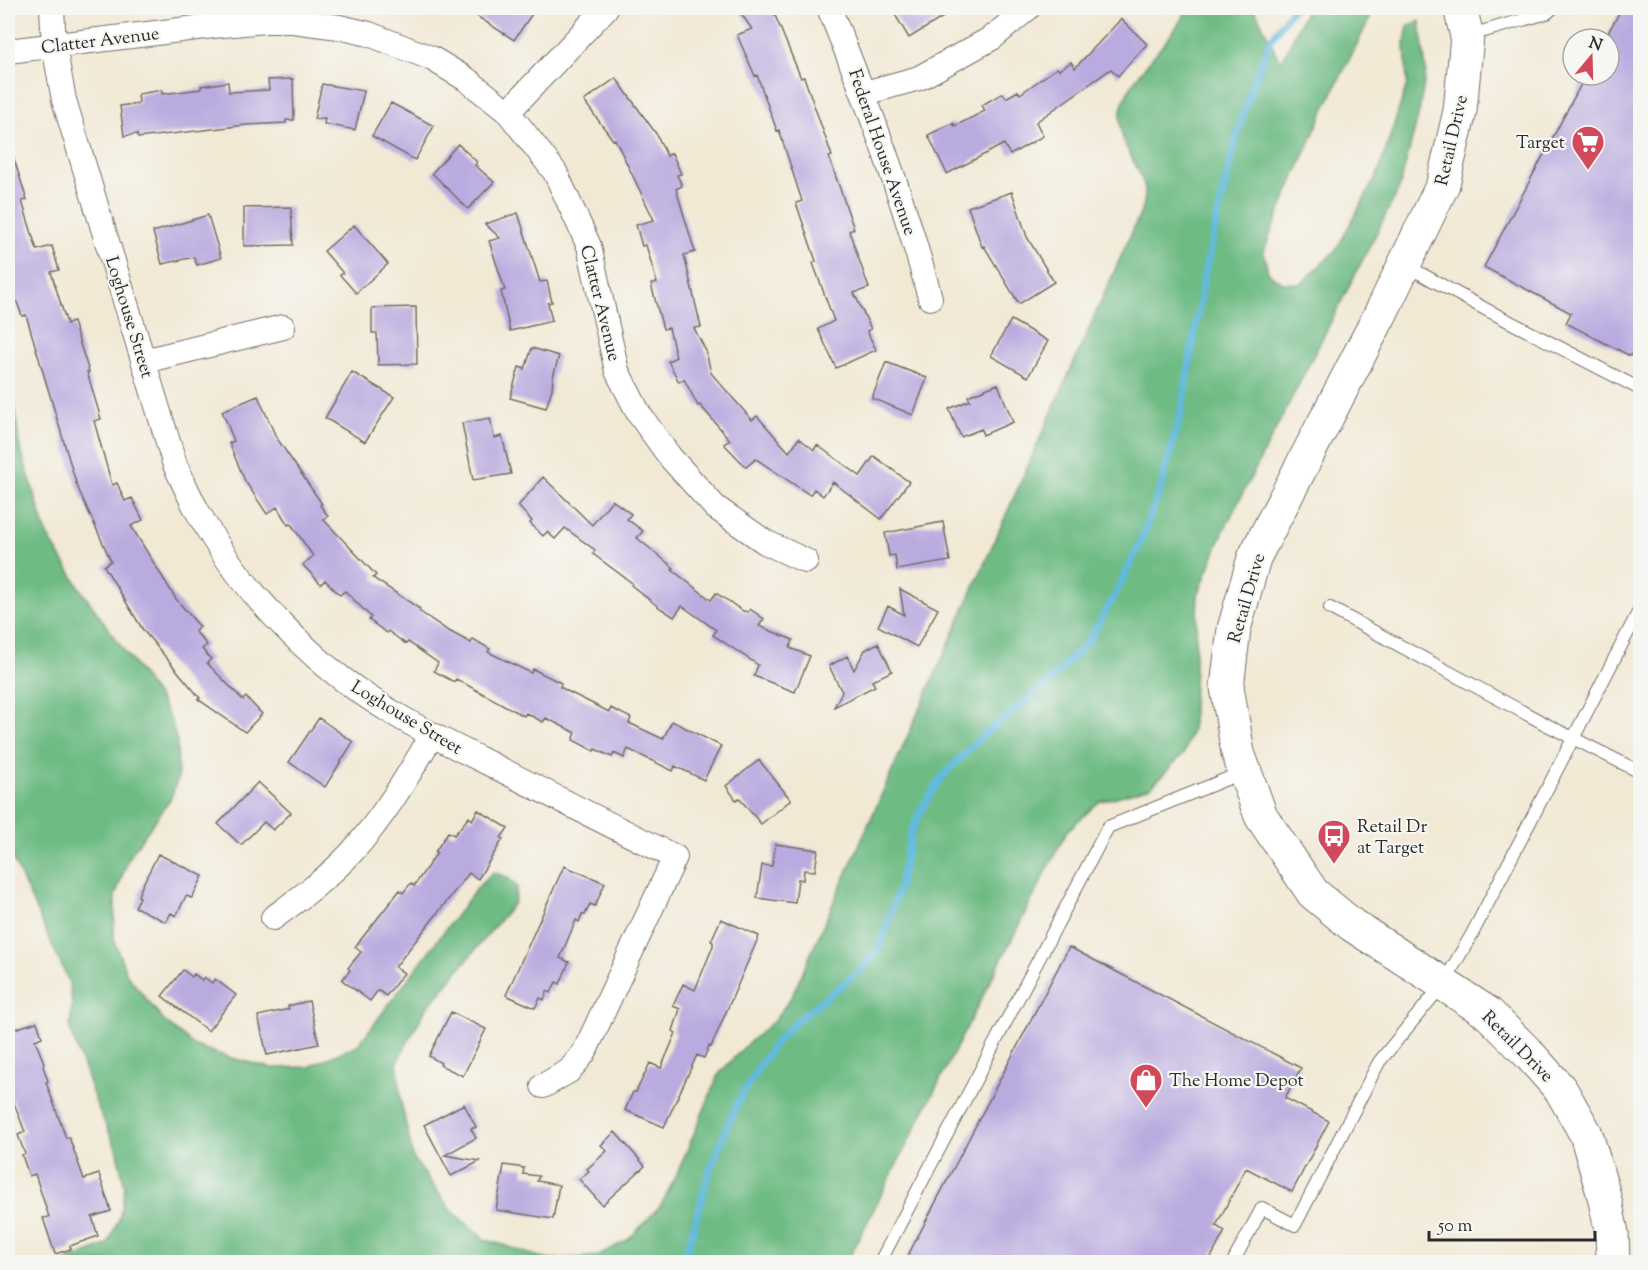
<svg xmlns="http://www.w3.org/2000/svg" width="1648" height="1270" font-family="'Sorts Mill Goudy',serif">
<style>
.forest{fill:#6ebb84;stroke:#4c7358;stroke-width:1.5}
.lines{fill:none;stroke-linecap:round;stroke-linejoin:round}
.stream{stroke:#62badf;stroke-width:7}
.building{fill:#b9aadf}
.lane-casing{stroke:#716e66;stroke-width:14}
.street-casing{stroke:#716e66;stroke-width:26}
.secondary-casing{stroke:#716e66;stroke-width:35}
.lane{stroke:#fff;stroke-width:12}
.street{stroke:#fff;stroke-width:24}
.secondary{stroke:#fff;stroke-width:33}
.labels{text-anchor:middle;stroke-width:4.5;stroke-linejoin:round;paint-order:stroke}
.street-label{font-size:18px;fill:#2b2b2b;stroke:#f6f6f2}
.poi-label{font-size:18px;fill:#2b2b2b;stroke:#f6f6f2;text-anchor:start}
</style>
<rect width="100%" height="100%" fill="#f6f6f2"/>
<filter id="ink" filterUnits="userSpaceOnUse"><feTurbulence type="fractalNoise" baseFrequency=".0167" numOctaves="2"/><feDisplacementMap in="SourceGraphic" scale="12" xChannelSelector="R" yChannelSelector="G"/><feConvolveMatrix kernelMatrix="1 2 1 2 8 2 1 2 1" color-interpolation-filters="sRGB"/></filter>
<filter id="wash" filterUnits="userSpaceOnUse"><feTurbulence type="fractalNoise" baseFrequency=".008" numOctaves="4" result="noise"/><feDisplacementMap in="SourceGraphic" scale="24" xChannelSelector="R" yChannelSelector="G"/><feGaussianBlur stdDeviation="1.35" result="paint"/><feColorMatrix in="noise" values="0 0 0 0 0 0 0 0 0 0 0 0 0 0 0 0 0 1.4 0 .05"/><feComposite in="paint" operator="in"/></filter>
<g filter="url(#wash)">
<rect width="100%" height="100%" fill="#f2e9d5"/>
<path class="forest" d="M1187,8H1254L1281,63L1307,8H1375L1322,114L1270,234L1264,252L1268,273L1283,283L1301,284L1336,250L1379,171L1407,84L1405,42L1408,26L1420,21L1426,71L1419,113L1399,189L1224,530L1198,595L1192,730L1184,753L1151,787L1099,802L1067,831L847,1262H65L108,1244L120,1216L125,1187L116,1148L96,1103L70,1030L72,1004L69,982L8,848V349L19,444L47,535L83,593L159,699L171,721L177,742L178,778L171,798L129,857L115,896L114,940L127,975L164,1021L195,1046L228,1057L271,1068L309,1067L359,1044L477,888L493,872L507,877L517,887L514,903L426,1009L397,1062L401,1102L413,1158L450,1209L484,1239L548,1260L599,1256L629,1239L661,1205L677,1174L719,1074L746,1045L774,1021L792,996L1143,207C1144,202 1146,194 1145,189C1140,163 1118,147 1120,116C1124,78 1172,44 1187,8Z"/>
<g class="lines">
<path class="stream" d="M684,1262L710,1169L737,1103L773,1045L800,1018L862,969L880,947L898,891L911,833L923,806L943,776L980,738L1046,685L1089,640L1115,595L1139,546L1161,487L1182,409L1205,271L1236,138L1253,84L1271,39L1293,8"/>
</g>
<g id="blocks">
<path class="building" d="M464,8H536L514,40Z
M737,8H772L801,78L804,77L832,156L829,157L854,229L849,231L869,288L854,293L871,329L867,331L876,350L836,368L818,329L834,321L813,263L816,261L796,203L802,201L779,130L777,131L757,75L755,76L737,35L752,29Z
M891,8H958L909,38Z
M1622,8H1641V357L1632,353L1630,356L1566,323L1571,313L1484,267L1586,75H1609V31Z
M1121,19L1147,44L1118,76L1111,69L1036,122L1043,136L1010,155L1004,144L947,174L928,135L953,123L955,126L985,111L982,105L1003,93L1006,98L1018,91L1020,94L1057,68L1059,70L1071,62L1075,68Z
M616,78L657,135L667,156L672,153L681,174L677,175L682,186L676,189L695,252L684,255L701,327L694,328L706,351L711,373L752,420L757,416L789,452L799,438L814,450L817,445L860,476L874,456L909,482L881,519L833,482L823,496L814,489L810,495L756,459L746,467L724,444L730,440L700,405L698,406L684,379L679,382L668,361L676,357L669,328L663,329L651,284L657,283L646,245L642,246L636,225L654,220L615,139L613,140L584,101Z
M293,79L294,120H286V123L246,125L138,138L137,134L124,136L120,106L139,103L138,94L162,90V94L201,89V86L228,82L229,92L269,90L268,80Z
M322,84L364,91L355,130L324,124L325,118L314,119Z
M391,103L434,126L415,160L372,136Z
M458,144L477,162L475,165L494,182L468,209L432,173Z
M11,150L27,200L22,201L37,250L52,246L59,270L51,272L67,324L73,322L89,372H87L101,419L94,421L112,485L117,483L125,501L132,498L143,520L131,526L176,599L200,627L195,631L207,645L202,649L211,659L207,663L243,700L246,697L262,714L245,732L198,699L200,698L143,630L104,566L111,561L77,486L26,315L22,316L14,294L8,296V151Z
M1012,192L1027,237L1054,282L1019,304L984,246L982,247L968,207Z
M291,207L293,245L244,246V208Z
M518,213L540,282L547,281L552,302L548,303L552,321L510,331L501,291L505,290L489,241L500,238L485,224Z
M208,215L221,258L197,265L194,257L162,264L153,232Z
M354,225L388,264L356,293L340,275L343,273L324,251Z
M416,307L417,364L378,365L377,333H372V308Z
M1011,320L1048,341L1028,377L991,356Z
M532,348L559,356L553,377L552,389L546,408L510,398L519,367L525,369Z
M886,362L927,378L913,415L872,398Z
M352,372L394,397L365,442L325,418Z
M998,384L1013,422L983,435L981,429L961,437L949,409L970,400L968,396Z
M258,396L276,437L322,504L320,505L328,516L323,519L376,575L373,578L420,609L419,611L447,630L471,643L473,639L490,649L488,652L531,673L533,669L561,683L560,687L567,691L609,712L611,708L631,718L629,723L663,739L672,721L721,746L704,780L675,766L673,771L628,749L624,758L614,753L612,757L595,749L594,751L573,740L576,733L546,718L543,722L526,713L524,716L456,679L454,682L434,671L438,663L408,642L406,644L388,631L387,633L369,620L371,617L345,591L340,595L325,580L321,584L303,565L313,556L291,524L288,525L277,507L267,514L245,481L229,443L234,441L222,411Z
M490,418L494,438L502,436L511,474L473,480L462,423Z
M543,477L592,525L612,500L631,514L627,519L643,531L637,538L674,568L672,570L711,600L716,593L743,611L748,612L750,609L764,619L759,626L793,640L790,648L810,656L795,692L754,676L758,665L713,635L716,630L682,606L674,617L660,608L631,585L632,583L593,554L595,550L565,528L555,539L547,532L543,536L530,523L532,521L518,506Z
M943,522L950,561L897,570L895,555L889,556L885,533Z
M900,589L938,609L917,647L878,626L888,606L904,615Z
M878,643L892,671L872,681L875,686L834,707L842,692L829,666L847,656L854,670L865,650Z
M319,718L353,742L325,787L289,762Z
M759,760L791,800L761,824L739,798L736,800L726,786Z
M258,782L291,813L273,830L264,822L241,845L218,824Z
M478,810L508,828L501,838L503,839L478,879L469,873L395,967L404,973L386,996L378,990L370,1001L342,980L350,970L348,968L361,952L355,947L400,890L403,893L411,883L414,886L437,853L435,852L448,832L454,835L469,817L472,820Z
M775,844L818,850L815,871L804,870L803,880L798,879L795,903L757,898L762,865L772,866Z
M158,854L203,876L192,898L186,896L176,916L171,913L166,922L135,907L140,897L138,896L142,886Z
M564,866L605,883L595,906L590,904L585,915L582,914L579,922L576,920L560,958L569,962L560,984L556,982L551,993L547,991L544,1000L540,998L535,1008L506,995Z
M721,919L759,936L711,1047L709,1046L704,1058L697,1055L664,1127L625,1110L633,1092H636L650,1063L661,1068L676,1033L673,1031L680,1009L673,1006L683,984L695,990L713,946V942L711,941Z
M1069,947L1301,1068L1285,1098L1329,1121L1292,1192L1246,1168L1216,1226L1225,1231L1208,1263H904Z
M183,970L192,977L194,974L202,980L204,977L212,983L215,979L236,995L208,1031L162,996Z
M309,1001L319,1044L267,1055L258,1016L289,1009L288,1006Z
M451,1012L486,1029L463,1076L440,1065L441,1063L429,1056Z
M37,1022L42,1037L35,1040L44,1063L43,1066L48,1081L46,1082L66,1138L69,1137L84,1179L99,1174L111,1211L92,1217L98,1236L70,1246L71,1249L55,1254L43,1218L49,1217L35,1174L29,1176L22,1155L25,1154L18,1135L25,1132L11,1095L8,1096V1031Z
M464,1104L476,1127L471,1129L476,1138L445,1155L480,1161L451,1176L424,1125Z
M615,1132L645,1166L602,1205L579,1179L589,1171L587,1169L607,1151L601,1145Z
M504,1165L524,1168L523,1174L539,1176L537,1181L559,1185L553,1219L496,1210Z"/>
</g>
</g>
<g filter="url(#ink)">
<use href="#blocks" fill-opacity="0" stroke="#716e66" stroke-width="1.5"/>
<g class="lines">
<g class="lane-casing">
<path id="lane" d="M1467,36L1547,13L1553,8
M1405,265L1487,310L1640,389
M1330,608L1549,726L1640,772
M880,1262L1108,827L1244,772
M1233,1262L1262,1208L1295,1225L1379,1062L1443,984L1472,934L1640,609"/>
</g>
<g class="street-casing">
<path id="street" d="M52,8L54,46L64,100L175,465C183,481 190,498 199,514C229,569 271,617 317,658C368,704 431,735 492,765C553,796 614,827 675,857L584,1053L569,1071L543,1086
M829,8C868,102 904,199 930,298
M8,51L213,26L265,21H293L339,27L369,34L431,58L466,79L508,112L555,172L589,246L617,371L639,414L670,457L715,507L765,542L806,561
M865,93L919,78L992,38L1028,8
M508,112L606,8
M144,361L283,327
M273,918C300,898 328,878 351,853C383,818 408,776 432,735"/>
</g>
<g class="secondary-casing">
<path id="secondary" d="M1460,8L1467,36L1460,111L1443,184L1380,315L1254,558L1234,629L1227,687L1238,753L1261,816L1313,893L1352,925L1488,1013L1527,1052L1561,1090L1586,1134L1604,1196L1612,1233L1613,1262"/>
</g>
<use href="#lane" class="lane"/>
<use href="#street" class="street"/>
<use href="#secondary" class="secondary"/>
</g>
</g>
<defs>
<g id="supermarket-pin" transform="scale(1.725)"><path d="M0 17L-7.5 6A9.5 9.5 0 1 1 7.5 6Z" fill="#d1495b" stroke="#f6f6f2"/><path d="M-6-5.5h2.5l.6 2H6L4.5 2H-2.5L-4.4-4H-6ZM-1.5 3.2a1.3 1.3 0 1 0 .1 0ZM3 3.2a1.3 1.3 0 1 0 .1 0Z" fill="#fff"/></g>
<g id="bus-pin" transform="scale(1.725)"><path d="M0 17L-7.5 6A9.5 9.5 0 1 1 7.5 6Z" fill="#d1495b" stroke="#f6f6f2"/><path d="M-5-6H5V4H4V6H2V4H-2V6H-4V4H-5ZM-3.5-4V0h7V-4ZM-3.5 1.2v1.5H-2V1.2ZM2 1.2v1.5H3.5V1.2Z" fill="#fff"/></g>
<g id="shop-pin" transform="scale(1.725)"><path d="M0 17L-7.5 6A9.5 9.5 0 1 1 7.5 6Z" fill="#d1495b" stroke="#f6f6f2"/><path d="M-5-2.5h2.3a2.7 3.5 0 0 1 5.4 0H5L5.5 6h-11ZM-1.5-2.5h3a1.5 2.3 0 0 0-3 0Z" fill="#fff"/></g>
</defs>
<g fill-rule="evenodd">
<use href="#supermarket-pin" x="1588" y="142"/>
<use href="#bus-pin" x="1334" y="836"/>
<use href="#shop-pin" x="1146" y="1080"/>
</g>
<g class="labels">
<g class="street-label">
<text transform="translate(100 40) rotate(-7)" y="6">Clatter Avenue</text>
<text transform="translate(1451 140) rotate(-77)" y="6">Retail Drive</text>
<text transform="translate(883 152) rotate(71)" y="6">Federal House Avenue</text>
<text transform="translate(601 303) rotate(76)" y="6">Clatter Avenue</text>
<text transform="translate(130 317) rotate(73)" y="6">Loghouse Street</text>
<text transform="translate(1246 598) rotate(-74)" y="6">Retail Drive</text>
<text transform="translate(407 717) rotate(31)" y="6">Loghouse Street</text>
<text transform="translate(1518 1046) rotate(45)" y="6">Retail Drive</text>
</g>
<g class="poi-label">
<text x="1565" y="148" text-anchor="end">Target</text>
<text x="1357" y="832">Retail Dr<tspan x="1357" dy="21">at Target</tspan></text>
<text x="1169" y="1086">The Home Depot</text>
</g>
</g>
<rect width="1648" height="1270" fill="none" stroke="#f6f6f2" stroke-width="30"/>
<g transform="translate(1591 57) rotate(19)"><circle r="28" fill="#f6f6f2" stroke="#a5a5a2" stroke-width="1.5"/>
<path d="M0-4.5L10 22L0 15L-10 22Z" fill="#d1495b"/>
<text y="-9" font-size="16" font-weight="bold" text-anchor="middle" fill="#2b2b2b">N</text>
</g>
<path d="M1429 1231v9h166v-9" fill="none" stroke="#2b2b2b" stroke-width="3"/>
<text x="1438" y="1231" font-size="18" fill="#2b2b2b" stroke="#f6f6f2" stroke-width="4.5" paint-order="stroke">50 m</text>
</svg>
